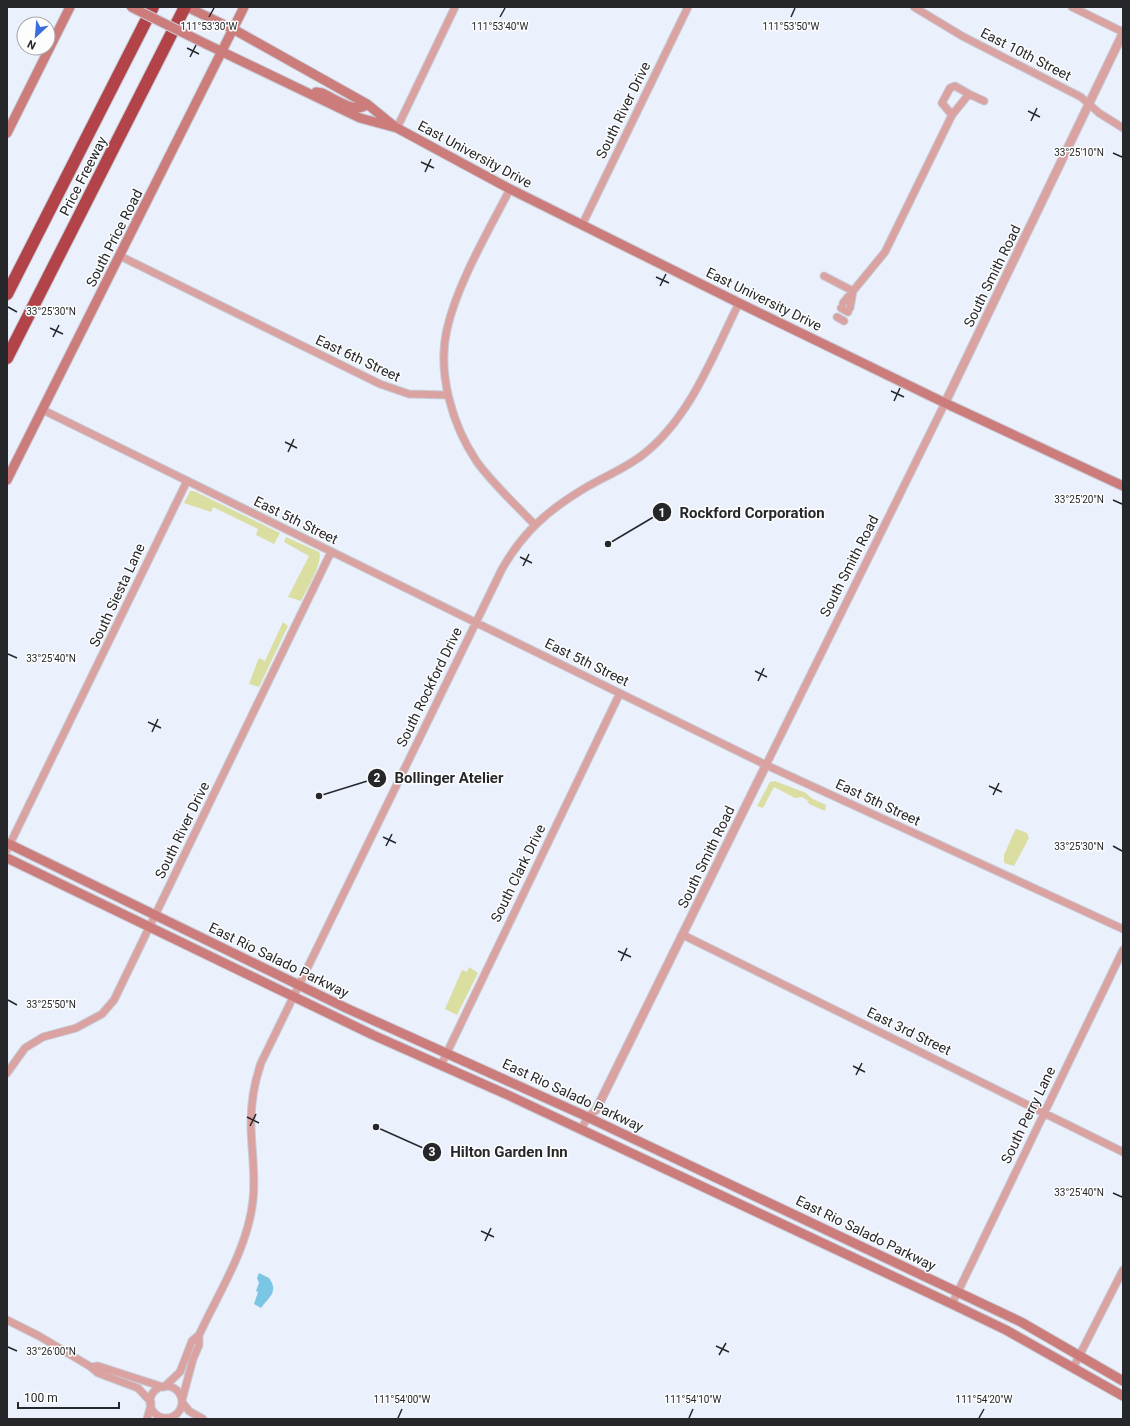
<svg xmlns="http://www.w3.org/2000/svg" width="1130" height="1426" font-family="Roboto,sans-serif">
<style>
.green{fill:#dbdea1}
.water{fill:#7cc6e5}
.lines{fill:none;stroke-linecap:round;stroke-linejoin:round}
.minor-casing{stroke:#c7ccd6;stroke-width:9}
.tertiary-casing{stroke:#c7ccd6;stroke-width:10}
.secondary-casing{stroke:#c7ccd6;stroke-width:11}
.motorway-casing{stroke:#c7ccd6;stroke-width:14}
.minor{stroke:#daa3a1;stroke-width:7}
.tertiary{stroke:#daa3a1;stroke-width:8}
.secondary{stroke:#cb7c7b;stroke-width:9}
.motorway{stroke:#b24348;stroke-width:12}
.secondary-bridge-casing{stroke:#c7ccd6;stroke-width:11;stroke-linecap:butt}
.secondary-bridge{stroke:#cb7c7b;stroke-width:9}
.ticks{fill:none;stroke:#25272b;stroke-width:1.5}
.labels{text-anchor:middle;stroke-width:3;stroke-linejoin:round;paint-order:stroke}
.street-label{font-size:14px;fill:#25272b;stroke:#fdfdfd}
.ticks-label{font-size:10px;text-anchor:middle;fill:#25272b;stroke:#fdfdfd;stroke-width:3;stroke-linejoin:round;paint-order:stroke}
.leader{fill:none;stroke:#25272b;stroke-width:1.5}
.callout-dot{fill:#25272b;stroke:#fdfdfd;stroke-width:1.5}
.mark-label{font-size:12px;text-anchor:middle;font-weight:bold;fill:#fff}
.callout-label{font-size:15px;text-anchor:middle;font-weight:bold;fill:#25272b;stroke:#fdfdfd;stroke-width:3;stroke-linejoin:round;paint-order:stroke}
</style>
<rect width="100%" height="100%" fill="#eaf0fc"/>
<path class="green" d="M190,491H194L280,533L274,544L256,535L258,529L213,507L211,512L184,503Z
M286,537L319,552C324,561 306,591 301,601L288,597L309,556L284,542Z
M283,622L288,626L259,687L249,684L258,660L259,658L265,661Z
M775,781L806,793L811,798L826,805L825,811L809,804L807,800L802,797L795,798L774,787L763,808L757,806L770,782Z
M1017,829L1027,833L1029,838L1014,866L1004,863V855L1015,830Z
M469,967L478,973L457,1015L445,1009L462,970L467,972Z"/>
<path class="water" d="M259,1273L269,1278C279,1292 269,1297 261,1308L254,1304L258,1292L256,1291L259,1283L257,1278Z"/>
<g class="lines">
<g class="minor-casing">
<path id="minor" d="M914,7L962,36L1081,97L1099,113L1123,128
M1072,7L1123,32
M969,94L984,101
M397,128L455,7
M510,189C489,230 457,284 447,329C437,373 452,425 477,462C493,484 515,504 534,524
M582,225L688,7
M120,256L380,384L409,394L448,395
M824,276L853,291L885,252L952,115L969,94L955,86L950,88L942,103L952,115
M843,303L853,291L850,308
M841,308L848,312
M837,317L844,321
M43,410L766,765L1123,929
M766,765L945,403
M7,850L187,481
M683,935L1123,1152
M441,1065L620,693
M7,1073L25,1048L43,1037L76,1028L102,1014L114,1000L331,552
M581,1129L588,1117L596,1110
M952,1304L1123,950
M7,1320L39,1336L91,1367L98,1373L138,1388L151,1402
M91,1367L98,1366L163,1387
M1073,1368L1123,1270
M150 1402a16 16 0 1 1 32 0a16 16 0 1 1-32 0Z
M164,1387L180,1372L192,1341L199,1335C219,1292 248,1248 253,1200C256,1174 251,1149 251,1123C251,1103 254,1083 261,1063L502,569C523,532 548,510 585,488C605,476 627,468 645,453C691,416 713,355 739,303
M182,1400L193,1359L199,1345V1335
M182,1402L189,1411L203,1419
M147,1419L151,1405"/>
</g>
<g class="tertiary-casing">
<path id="tertiary" d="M945,403L1123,33
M596,1110L766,765"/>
</g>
<g class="secondary-casing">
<path id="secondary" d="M187,7L233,29L367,104L394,126
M206,44L360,118L397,128L510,189L739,303L945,403L1123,486
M316,92L322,93C334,98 356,115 367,104
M7,133L70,7
M7,480L244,7
M7,843L346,1008L581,1114L1021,1322L1123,1381
M7,858L373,1035L510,1096L952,1304L1006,1330L1123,1396"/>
</g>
<g class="motorway-casing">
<path id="motorway" d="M7,294L153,7
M7,358L185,7"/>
</g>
<use href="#minor" class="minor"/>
<use href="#tertiary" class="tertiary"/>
<use href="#secondary" class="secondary"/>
<use href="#motorway" class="motorway"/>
<g class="secondary-bridge-casing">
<path id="secondary-bridge" d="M131,7L206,44"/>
</g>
<use href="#secondary-bridge" class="secondary-bridge"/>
</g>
<path class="ticks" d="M209,17L214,8M500,17L505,8M791,17L795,8M187,48L199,54M190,57L196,45M1028,111L1040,117M1031,121L1037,108M1113,153L1122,157M421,162L434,168M425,172L431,159M656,277L669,283M660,286L666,274M8,307L17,312M50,328L63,334M53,337L59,325M891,391L904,397M894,401L900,388M285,442L297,448M288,452L294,439M1113,500L1122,504M520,557L532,563M523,566L529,554M8,654L17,658M755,671L767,677M758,681L764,668M148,722L161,728M152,732L158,719M989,786L1002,792M993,795L999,783M383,837L396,843M386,846L392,834M1113,846L1122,851M618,951L631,957M621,961L627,948M8,1000L17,1005M853,1066L865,1072M856,1075L862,1063M247,1117L259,1123M250,1126L256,1114M1113,1193L1122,1197M481,1231L494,1237M485,1241L491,1228M716,1346L729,1352M8,1347L17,1351M719,1355L726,1343M398,1418L402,1409M689,1418L693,1409M979,1418L984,1409"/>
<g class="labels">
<g class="street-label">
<text transform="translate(1026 54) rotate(27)" y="5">East 10th Street</text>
<text transform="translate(623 110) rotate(-64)" y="5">South River Drive</text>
<text transform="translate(475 154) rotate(28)" y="5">East University Drive</text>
<text transform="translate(83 176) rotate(-63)" y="5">Price Freeway</text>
<text transform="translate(114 238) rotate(-63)" y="5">South Price Road</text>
<text transform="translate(992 276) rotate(-64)" y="5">South Smith Road</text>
<text transform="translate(764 299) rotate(26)" y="5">East University Drive</text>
<text transform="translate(358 358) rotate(25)" y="5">East 6th Street</text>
<text transform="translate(296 520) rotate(26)" y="5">East 5th Street</text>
<text transform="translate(849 566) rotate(-63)" y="5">South Smith Road</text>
<text transform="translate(117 595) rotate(-65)" y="5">South Siesta Lane</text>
<text transform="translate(587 662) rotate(26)" y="5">East 5th Street</text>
<text transform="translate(429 687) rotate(-64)" y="5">South Rockford Drive</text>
<text transform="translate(878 802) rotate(25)" y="5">East 5th Street</text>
<text transform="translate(182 830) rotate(-64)" y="5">South River Drive</text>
<text transform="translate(706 857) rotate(-64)" y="5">South Smith Road</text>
<text transform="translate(518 873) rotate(-64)" y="5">South Clark Drive</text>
<text transform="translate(279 960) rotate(26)" y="5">East Rio Salado Parkway</text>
<text transform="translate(909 1031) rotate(26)" y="5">East 3rd Street</text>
<text transform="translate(573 1095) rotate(25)" y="5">East Rio Salado Parkway</text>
<text transform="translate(1028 1115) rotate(-64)" y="5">South Perry Lane</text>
<text transform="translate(866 1233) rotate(26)" y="5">East Rio Salado Parkway</text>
</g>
</g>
<g class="ticks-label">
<text x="209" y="30">111°53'30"W</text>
<text x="500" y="30">111°53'40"W</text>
<text x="791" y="30">111°53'50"W</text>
<text x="1079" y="156">33°25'10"N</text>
<text x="51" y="315">33°25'30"N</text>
<text x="1079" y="503">33°25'20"N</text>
<text x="51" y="662">33°25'40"N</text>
<text x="1079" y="850">33°25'30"N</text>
<text x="51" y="1008">33°25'50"N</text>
<text x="1079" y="1196">33°25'40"N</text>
<text x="51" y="1355">33°26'00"N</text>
<text x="402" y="1403">111°54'00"W</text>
<text x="693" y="1403">111°54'10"W</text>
<text x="984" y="1403">111°54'20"W</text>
</g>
<path class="leader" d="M608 544L662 512M319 796L377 778M376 1127L432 1152"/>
<g class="callout-dot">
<circle cx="608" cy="544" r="4"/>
<circle cx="319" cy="796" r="4"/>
<circle cx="376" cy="1127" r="4"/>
<circle cx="662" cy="512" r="10"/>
<circle cx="377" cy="778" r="10"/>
<circle cx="432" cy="1152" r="10"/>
</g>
<g class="mark-label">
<text x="662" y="517">1</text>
<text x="377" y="782">2</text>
<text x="432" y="1156">3</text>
</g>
<g class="callout-label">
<text x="752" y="518">Rockford Corporation</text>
<text x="449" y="783">Bollinger Atelier</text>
<text x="509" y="1157">Hilton Garden Inn</text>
</g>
<rect width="1130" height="1426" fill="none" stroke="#25272b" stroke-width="16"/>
<g transform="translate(36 36) rotate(206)"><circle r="19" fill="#fdfdfd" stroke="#a7a7a9"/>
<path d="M0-3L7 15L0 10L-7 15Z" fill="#3a6ddd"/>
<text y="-6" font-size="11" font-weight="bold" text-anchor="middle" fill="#25272b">N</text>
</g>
<path d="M18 1402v6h101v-6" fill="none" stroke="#25272b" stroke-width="2"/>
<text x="24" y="1402" font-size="12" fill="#25272b" stroke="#fdfdfd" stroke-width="3" paint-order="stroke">100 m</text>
</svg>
